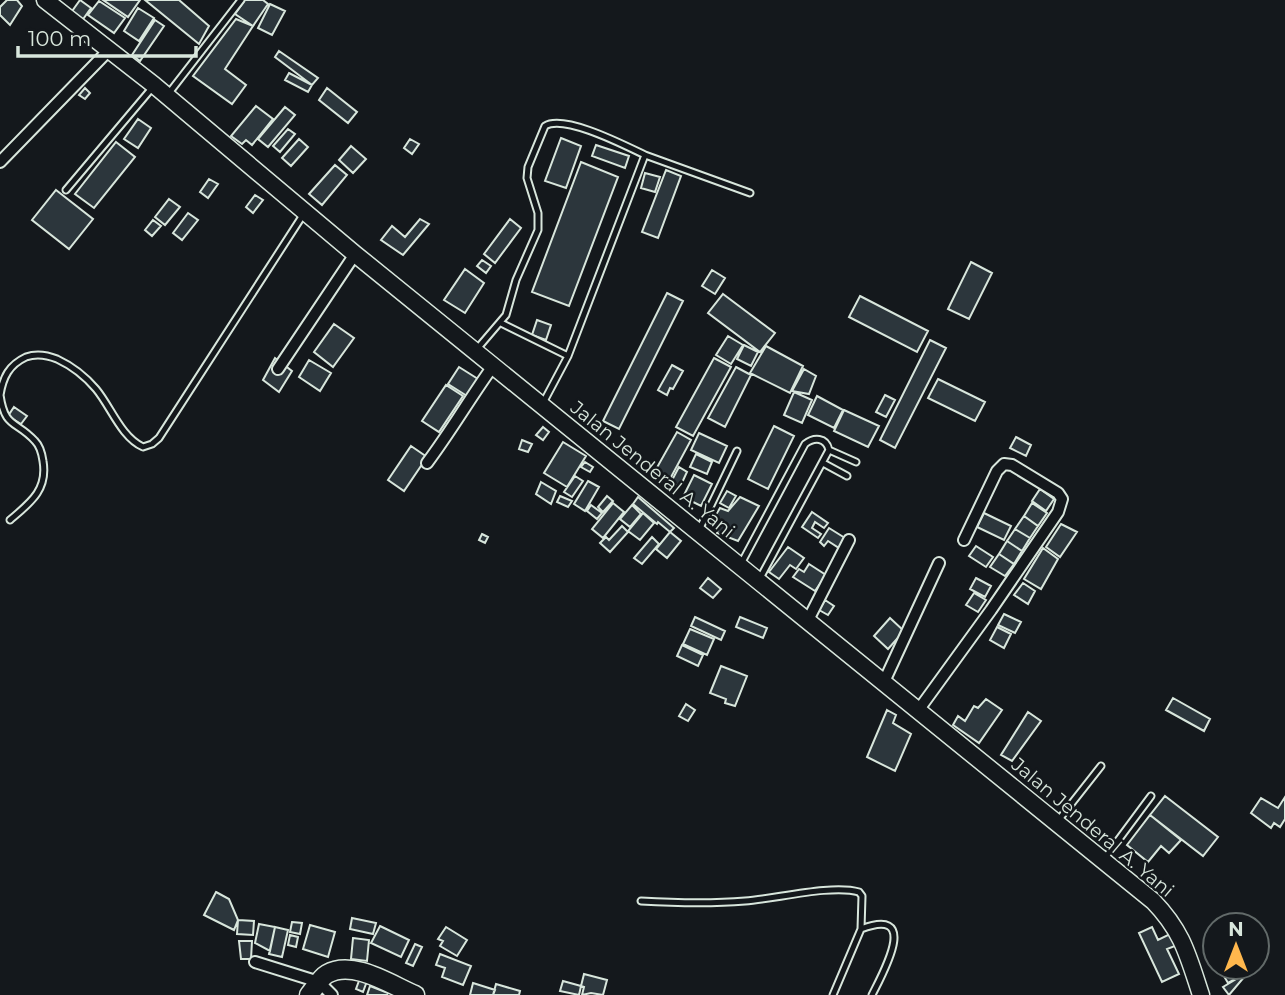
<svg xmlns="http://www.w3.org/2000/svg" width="1285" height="995" font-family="Montserrat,sans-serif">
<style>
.building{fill:#2c363c;stroke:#d8e6dc;stroke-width:2}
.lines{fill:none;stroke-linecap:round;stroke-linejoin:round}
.service-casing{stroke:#d8e6dc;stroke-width:9}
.minor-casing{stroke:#d8e6dc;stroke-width:14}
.secondary-casing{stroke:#d8e6dc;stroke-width:19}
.primary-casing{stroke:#d8e6dc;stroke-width:21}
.service{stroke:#14181c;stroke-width:5}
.minor{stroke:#14181c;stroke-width:10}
.secondary{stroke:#14181c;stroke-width:16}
.primary{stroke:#14181c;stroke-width:18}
.labels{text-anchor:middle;stroke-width:5;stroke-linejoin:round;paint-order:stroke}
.street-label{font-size:19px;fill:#d8e6dc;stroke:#14181c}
</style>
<rect width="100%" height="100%" fill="#14181c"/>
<path class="building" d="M7,0H17L22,6L10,25L0,15V7Z
M80,0L91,8L81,22L70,14Z
M103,0H140L128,17Z
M145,0H179L209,26L199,44Z
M245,0H263L268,4L253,26L235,14Z
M99,1L125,18L114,33L88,15Z
M270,4L285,11L272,35L258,28Z
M138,8L154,18L139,41L124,31Z
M236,19L253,26L225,69L246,85L232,104L193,76Z
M155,20L164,26L140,61L132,55Z
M279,51L318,78L312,85L275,57Z
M289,73L312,85L308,92L285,80Z
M85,88L90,93L85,99L79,95Z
M327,88L357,112L348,123L319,100Z
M256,106L273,119L252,145L246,140L242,144L231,136Z
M285,107L295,115L268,147L258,139Z
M138,119L151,128L138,148L124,139Z
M288,129L295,134L280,152L273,146Z
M561,138L581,146L566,188L545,181Z
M299,139L308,147L291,166L282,158Z
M410,139L419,144L412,154L404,148Z
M116,142L135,157L94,208L75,194Z
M596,145L629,156L625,168L592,156Z
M351,146L366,159L353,173L339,160Z
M581,162L618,177L569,306L532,292Z
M335,165L347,175L322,205L309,194Z
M666,170L681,176L658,238L642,232Z
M645,173L660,177L655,192L641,188Z
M209,179L218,184L208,198L200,192Z
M56,190L93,219L69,249L32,220Z
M255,195L263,200L253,213L246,207Z
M169,199L180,207L165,225L155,217Z
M188,213L198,220L182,240L173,233Z
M420,219L429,224L403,255L381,240L392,226L405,237Z
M510,219L521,228L495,263L484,254Z
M153,220L161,226L152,236L145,230Z
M482,260L491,266L486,273L477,266Z
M971,262L992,273L969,319L948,309Z
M465,269L484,283L465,313L444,300Z
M712,270L725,278L715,294L702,286Z
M667,293L683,301L619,429L603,421Z
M723,294L775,333L760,352L708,313Z
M860,296L928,331L917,352L849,317Z
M537,320L551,325L546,340L532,335Z
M334,324L354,338L333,367L314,352Z
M728,336L743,345L731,364L716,355Z
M930,340L946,348L895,448L880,440Z
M744,345L758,352L751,366L737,359Z
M766,346L803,366L790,393L750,373Z
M275,358L292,371L279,392L263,380Z
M714,358L731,367L693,436L676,427Z
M309,360L331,373L320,391L299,377Z
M672,365L683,371L673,389L670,388L667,395L658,390Z
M459,367L478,379L467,396L448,384Z
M736,367L751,375L725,427L708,418Z
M804,369L816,376L809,394L792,391Z
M938,379L985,402L975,421L928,398Z
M446,385L463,396L439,432L422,421Z
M794,392L812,400L802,423L784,415Z
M885,395L895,400L886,417L876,412Z
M817,396L843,410L834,428L808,415Z
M14,407L27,416L21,424L8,416Z
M844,410L879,426L868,447L834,431Z
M774,426L794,436L768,489L748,479Z
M543,427L549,432L543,440L536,435Z
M677,432L691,440L670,479L655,471Z
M699,433L727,446L719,463L691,450Z
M1016,437L1031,445L1026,456L1010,448Z
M522,440L532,444L528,452L519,449Z
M563,442L586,456L567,487L544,473Z
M411,446L427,457L404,491L388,480Z
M696,454L712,462L707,474L690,467Z
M585,462L593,467L590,472L581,467Z
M679,467L687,472L680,487L671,482Z
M694,475L712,484L701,506L683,497Z
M575,476L583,481L572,497L564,492Z
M588,481L599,487L585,511L574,504Z
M541,482L556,491L551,504L536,494Z
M1040,489L1054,499L1046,511L1032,501Z
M727,491L736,496L729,508L720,503Z
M560,496L572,501L568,507L557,502Z
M607,496L613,501L603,512L598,507Z
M638,497L674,528L670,532L658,522L657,524L633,504Z
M740,497L759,506L738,541L717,533L720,521L714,518L720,508L728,511Z
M613,503L624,512L603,538L592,529Z
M1032,503L1047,513L1038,526L1024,516Z
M591,505L602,513L597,519L587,511Z
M632,505L641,514L630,527L620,519Z
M812,512L828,523L824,528L815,522L812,528L821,534L818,538L802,527Z
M643,513L654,523L640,540L628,531Z
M984,513L1011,526L1004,540L977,527Z
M1024,516L1038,526L1030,538L1015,529Z
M1061,524L1077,532L1060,557L1046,547Z
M622,526L628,532L610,552L600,543L606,537L609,540Z
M829,528L845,538L839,548L828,541L824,546L820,542Z
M1015,529L1030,538L1022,551L1007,541Z
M670,532L681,541L667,558L656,549Z
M482,534L488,537L485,543L479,540Z
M652,537L659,544L642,564L634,558Z
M1007,541L1022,551L1014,564L999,554Z
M976,546L993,557L986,567L969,556Z
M788,547L804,558L796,569L790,565L779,579L769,572Z
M1043,548L1058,559L1041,589L1024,579Z
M999,554L1014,564L1005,576L990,567Z
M809,564L826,575L815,591L793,577L799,569L804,572Z
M708,578L721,589L713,598L700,588Z
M976,578L991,586L985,597L970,589Z
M1023,583L1035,591L1028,604L1014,595Z
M974,593L986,600L978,612L966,605Z
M825,600L834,606L828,615L819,610Z
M1004,614L1021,622L1015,633L998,625Z
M695,617L725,631L721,640L691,626Z
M740,617L767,628L763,638L736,627Z
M890,618L904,631L888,649L874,636Z
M997,627L1011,634L1004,648L990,640Z
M690,629L714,639L707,655L683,644Z
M682,645L703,655L698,666L677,656Z
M721,666L747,676L735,706L725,703L726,699L710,693Z
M1173,698L1210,719L1204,731L1166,710Z
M986,699L1002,710L979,743L953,725L958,716L965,721L974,706L978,708Z
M686,704L695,710L688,721L679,716Z
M887,710L896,715L893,723L911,734L895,771L867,757Z
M1028,712L1041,721L1012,761L1001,755Z
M1165,796L1218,837L1203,856L1150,815Z
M1285,797V819L1280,827L1274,823L1271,828L1251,813L1261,798L1278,808Z
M1150,815L1181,840L1169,853L1161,846L1148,862L1127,845Z
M216,892L229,899L238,920L234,930L204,915Z
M352,918L376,923L373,934L350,929Z
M238,920L254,921L253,935L237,934Z
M292,922L302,923L300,934L290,932Z
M259,924L275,927L270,951L255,943Z
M310,925L335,932L328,957L303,949Z
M380,926L409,940L401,957L371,943Z
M275,927L288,930L282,957L269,954Z
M446,927L467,940L457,956L440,946L443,941L438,939Z
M1152,927L1158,940L1170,934L1175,946L1167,949L1179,974L1162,982L1139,933Z
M290,935L298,937L296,947L288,945Z
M353,938L369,940L367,961L351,959Z
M239,941H252L251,959H241Z
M415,944L422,947L413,966L406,963Z
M440,954L471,966L463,985L442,977L445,968L436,965Z
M1227,967H1251L1252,970L1228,983L1221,971Z
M584,974L607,980L603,995L591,993L582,995L584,987L581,986Z
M1243,975L1245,976L1229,995L1223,987Z
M360,978L367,981L363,992L356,989Z
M563,981L581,986L579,995L560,991Z
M473,983L495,990L493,995H470Z
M496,984L520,991L519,995H493Z
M370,986L388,993L387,995H367Z"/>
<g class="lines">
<g class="service-casing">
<path id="service" d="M169,93L241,0
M645,155L750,193
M66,190L152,88
M501,323L568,356
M477,349L506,315L516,280L538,230V213L527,178L528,167L545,126C564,114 624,145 645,155L568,356L542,405
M0,395C3,377 9,365 26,357C37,353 47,355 57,359C72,366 85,376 96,389C111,407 121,437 143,447L152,444L159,438L303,215
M0,395C5,429 16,420 35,441C40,446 42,454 43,461C48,490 30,503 10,520
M823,463L847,476
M700,528L737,451
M742,562L805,444C814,437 826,437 829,450L856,462
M759,580L829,450
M1057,822L1101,766
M1105,858L1151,796
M641,901C676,903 710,904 745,901C775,899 832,884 859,892L862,896L861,929L833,995
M861,929C921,906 883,973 872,995"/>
</g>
<g class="minor-casing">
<path id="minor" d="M0,162L109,50
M278,369L355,254
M427,463C451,431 470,398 493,366
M807,622L849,540
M883,684L939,563
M917,712L991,610L1058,512L1062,499L1058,493L1012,465L1004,464L997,471L964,540
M255,962L319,982L332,995"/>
</g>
<g class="secondary-casing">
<path id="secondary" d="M45,0L154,85L355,254L1153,901C1183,932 1188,956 1201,995"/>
</g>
<g class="primary-casing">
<path id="primary" d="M309,995C314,989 320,978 327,974C353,959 391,985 415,995"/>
</g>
<use href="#service" class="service"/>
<use href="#minor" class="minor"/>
<use href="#secondary" class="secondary"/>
<use href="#primary" class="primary"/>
</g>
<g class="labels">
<g class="street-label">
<text transform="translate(653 469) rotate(39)" y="7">Jalan Jenderal A. Yani</text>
<text transform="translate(1093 827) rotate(40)" y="7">Jalan Jenderal A. Yani</text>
</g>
</g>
<g transform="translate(1236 946)"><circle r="33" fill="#14181c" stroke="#626a69" stroke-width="2"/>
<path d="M0-5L12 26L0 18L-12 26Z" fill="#ffb74d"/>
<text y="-10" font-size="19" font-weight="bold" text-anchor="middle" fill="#d8e6dc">N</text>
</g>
<path d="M18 46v10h178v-10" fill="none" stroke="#d8e6dc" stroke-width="3.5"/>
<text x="28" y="46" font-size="21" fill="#d8e6dc" stroke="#14181c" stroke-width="5" paint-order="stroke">100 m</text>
</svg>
